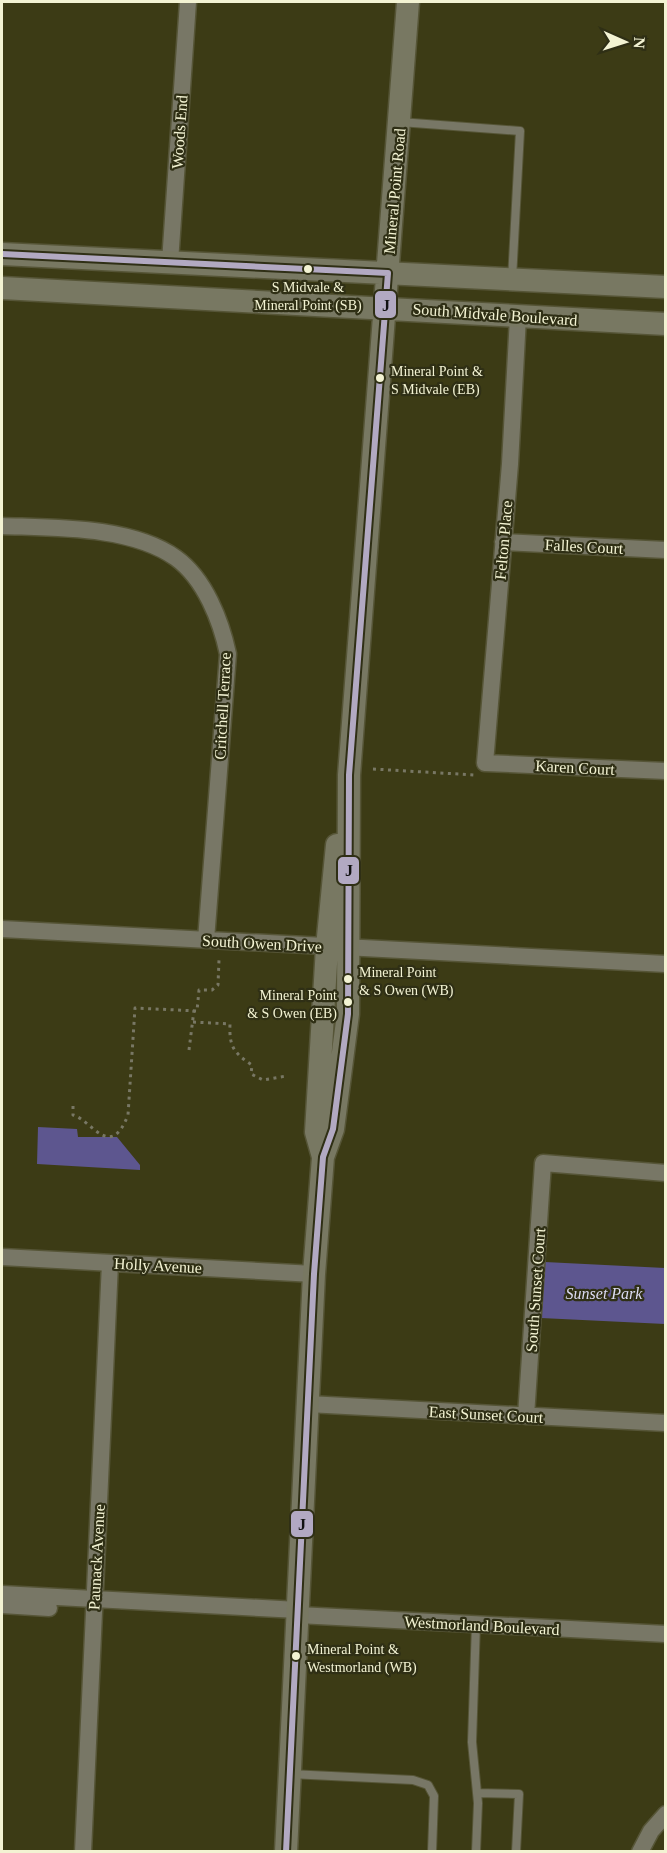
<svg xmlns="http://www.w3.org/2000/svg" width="667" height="1853" font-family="'Times New Roman',serif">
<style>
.green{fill:#5d568f}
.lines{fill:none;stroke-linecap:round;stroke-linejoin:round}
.service-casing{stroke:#565537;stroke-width:10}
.minor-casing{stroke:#565537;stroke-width:19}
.secondary-casing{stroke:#565537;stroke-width:25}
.path{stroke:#787764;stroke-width:3;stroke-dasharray:3 4.5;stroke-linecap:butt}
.service{stroke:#787766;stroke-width:8}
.minor{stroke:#787766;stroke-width:16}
.secondary{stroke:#787862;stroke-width:22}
.bus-1-casing{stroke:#2f2f15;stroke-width:10}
.bus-1{stroke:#b2a9c2;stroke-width:6}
.bus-dot{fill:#f3f3d3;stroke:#2f2f15;stroke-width:2}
.labels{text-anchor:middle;stroke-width:4.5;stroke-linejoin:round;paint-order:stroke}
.bus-label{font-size:14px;fill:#f3f3d3;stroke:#2f2f15;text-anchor:start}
.street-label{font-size:16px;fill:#f3f3d3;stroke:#2f2f15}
.park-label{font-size:16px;font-style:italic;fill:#dcdbf2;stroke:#2f2f15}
.line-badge{stroke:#2f2f15;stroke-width:2}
.pale-badge-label{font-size:16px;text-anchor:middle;font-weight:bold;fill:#111}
</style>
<rect width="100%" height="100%" fill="#3c3b15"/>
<path class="green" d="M38,1127L77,1129L78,1137H117L140,1165V1170L37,1164Z
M545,1262L665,1268V1324L541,1318Z"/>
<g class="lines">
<g class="service-casing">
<path id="service" d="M400,122L520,131L512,279
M290,1774L413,1780L428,1785L434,1796L432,1852
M477,1793L519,1794L516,1852
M476,1852L478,1803L472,1742L476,1624"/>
</g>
<g class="minor-casing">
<path id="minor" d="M170,262L188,2
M518,317L510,464L485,763L666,771
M2,526C55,528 131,526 176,558C205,579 221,621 228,654L206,940
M503,542L666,550
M2,929L666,964
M2,1257L314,1274
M308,1404L666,1423
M526,1416L543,1163L666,1173
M2,1594L298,1610
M2,1605L49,1608
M298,1615L666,1634
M83,1852L110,1263
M640,1852L651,1831L666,1814"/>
</g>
<g class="secondary-casing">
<path id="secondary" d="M2,254L666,287
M2,288L666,324
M323,1157L316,1132L327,947L337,845
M286,1852L314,1274L323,1157L333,1129L348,1014L349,775L408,2"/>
</g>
<path class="path" d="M373,769L475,775
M193,1022L230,1024C229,1047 234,1053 252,1065L251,1074L263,1080L286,1076
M189,1050L194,1010
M73,1106V1115C93,1121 110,1161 128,1115L135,1008L197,1011L199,990H212L218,985L219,960"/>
<use href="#service" class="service"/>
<use href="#minor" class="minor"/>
<use href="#secondary" class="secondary"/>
<g class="bus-1-casing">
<path id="bus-1" d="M2,254L388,273L349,775L348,1014L333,1129L323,1157L314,1274L286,1852"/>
</g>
<use href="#bus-1" class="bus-1"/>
</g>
<g class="bus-dot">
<circle cx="308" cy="269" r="5"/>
<circle cx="380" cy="378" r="5"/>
<circle cx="348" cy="979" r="5"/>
<circle cx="348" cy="1002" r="5"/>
<circle cx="296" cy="1656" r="5"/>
</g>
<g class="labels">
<g class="bus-label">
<text x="308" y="292" text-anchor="middle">S Midvale &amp;<tspan x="308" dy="18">Mineral Point (SB)</tspan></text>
<text x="391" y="376">Mineral Point &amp;<tspan x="391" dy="18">S Midvale (EB)</tspan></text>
<text x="359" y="977">Mineral Point<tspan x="359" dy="18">&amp; S Owen (WB)</tspan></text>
<text x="337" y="1000" text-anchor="end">Mineral Point<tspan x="337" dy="18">&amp; S Owen (EB)</tspan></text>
<text x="307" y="1654">Mineral Point &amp;<tspan x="307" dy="18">Westmorland (WB)</tspan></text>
</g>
<g class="street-label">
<text transform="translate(179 132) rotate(-86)" y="6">Woods End</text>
<text transform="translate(394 191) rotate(-85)" y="6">Mineral Point Road</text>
<text transform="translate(495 314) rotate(4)" y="6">South Midvale Boulevard</text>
<text transform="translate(503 540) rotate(-85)" y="6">Felton Place</text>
<text transform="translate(584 546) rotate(3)" y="6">Falles Court</text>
<text transform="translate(222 706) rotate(-87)" y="6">Critchell Terrace</text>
<text transform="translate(575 767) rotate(3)" y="6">Karen Court</text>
<text transform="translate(262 943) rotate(3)" y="6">South Owen Drive</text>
<text transform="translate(158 1265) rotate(3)" y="6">Holly Avenue</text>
<text transform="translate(535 1290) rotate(-86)" y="6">South Sunset Court</text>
<text transform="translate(486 1414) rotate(3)" y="6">East Sunset Court</text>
<text transform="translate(96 1557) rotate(-87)" y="6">Paunack Avenue</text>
<text transform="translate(482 1625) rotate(3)" y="6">Westmorland Boulevard</text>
</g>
<g class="park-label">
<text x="604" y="1299">Sunset Park</text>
</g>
</g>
<g class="line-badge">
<rect x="374" y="290" width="23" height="29" rx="6" fill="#b2a9c2"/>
<rect x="337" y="856" width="23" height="29" rx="6" fill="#b2a9c2"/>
<rect x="290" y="1510" width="24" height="28" rx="6" fill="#b2a9c2"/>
</g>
<g class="pale-badge-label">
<text x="386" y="311">J</text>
<text x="349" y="876">J</text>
<text x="302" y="1530">J</text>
</g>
<rect width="667" height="1853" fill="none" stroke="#f3f3d3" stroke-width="6"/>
<g transform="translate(625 42) rotate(93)" stroke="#2f2f15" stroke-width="4.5" paint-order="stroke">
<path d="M0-4.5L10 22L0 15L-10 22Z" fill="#f3f3d3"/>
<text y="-9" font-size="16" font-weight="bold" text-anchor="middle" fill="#f3f3d3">N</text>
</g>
</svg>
